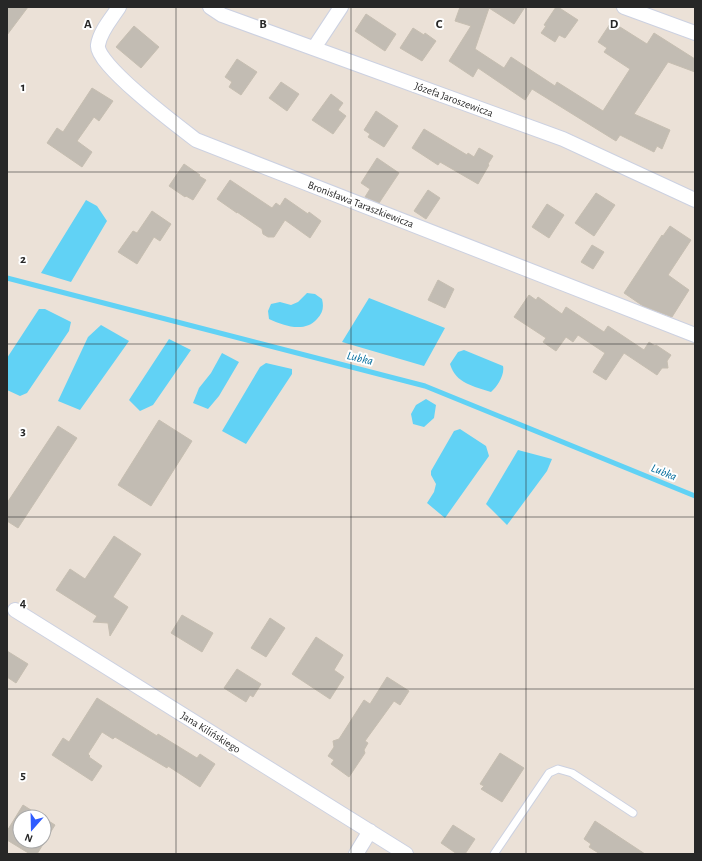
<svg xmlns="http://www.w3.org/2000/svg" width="702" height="861" font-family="'Alegreya Sans',sans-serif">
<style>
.water{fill:#61d2f5}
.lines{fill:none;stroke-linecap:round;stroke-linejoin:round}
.stream{stroke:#61d2f5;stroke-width:5}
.building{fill:#c2bcb3;stroke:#c6beb1}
.service-casing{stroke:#ccd1e1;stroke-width:9}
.minor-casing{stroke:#ccd1e1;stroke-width:16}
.service{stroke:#fff;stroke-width:7}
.minor{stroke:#fff;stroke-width:14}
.grid{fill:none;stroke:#272727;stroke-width:1;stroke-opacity:0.55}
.labels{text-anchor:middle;stroke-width:4;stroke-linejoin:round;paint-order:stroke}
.street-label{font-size:11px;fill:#272727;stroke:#fff}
.water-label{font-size:12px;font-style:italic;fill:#056d9c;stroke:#fff}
.grid-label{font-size:13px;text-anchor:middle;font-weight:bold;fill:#272727;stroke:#fff;stroke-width:4;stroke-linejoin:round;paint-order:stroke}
</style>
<rect width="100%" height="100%" fill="#ebe1d7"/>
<path class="water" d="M86,200L97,206L107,221L71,282L41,273Z
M307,293L315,294L322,299C324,307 323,313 317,319C305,333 284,326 269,319L268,311L271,304L280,302L291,305L298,302Z
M369,298L445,328L424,366L342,342Z
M39,309H45L71,322L69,331L27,393L20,396L7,390V358Z
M101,325L129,341L80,410L58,401L88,337Z
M169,339L191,350L153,405L140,411L129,400Z
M464,350L503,366C505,375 497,387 491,392C474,386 456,384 450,364L458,352Z
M222,353L239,362L219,396L208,409L193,403L199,388L211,373Z
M266,363L292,369V374L246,444L222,431L260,367Z
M426,399L436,405L434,418L424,427L413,424L411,414L416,405Z
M460,429L486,446L489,456L445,518L427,503L434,492L436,484L431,475V471L454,431Z
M518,450L552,459L547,471L507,525L486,504Z"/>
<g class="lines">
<path class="stream" d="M7,278L425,386L695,496"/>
</g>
<path class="building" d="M7,7H28L7,35Z
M460,7H525L514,24L489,8L475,49L504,68L511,57L555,86L557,82L603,111L630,69L604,52L607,48L598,42L610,24L618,29L620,27L647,44L654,33L695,59V72L668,62L634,114L670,130L662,149L657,146L654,152L620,135L616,141L532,89L525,100L478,68L473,77L449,61L471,26L455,21Z
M556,7H558L578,20L565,38L559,35L555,42L541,33L546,26L544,25Z
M366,14L396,34L385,51L355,31Z
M134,26L159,47L141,68L116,47Z
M413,28L424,35L425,33L436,41L422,61L400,48Z
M237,59L257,72L241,95L229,87L232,82L225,77Z
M281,82L299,94L287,111L269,98Z
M92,88L113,101L99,121L94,117L77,141L92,152L82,167L47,143L57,128L63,132Z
M331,94L343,103L338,110L346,116L333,134L312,120Z
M376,111L398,126L384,147L368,137L370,134L364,130Z
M424,129L467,155L468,153L474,157L479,148L493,156L488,164L489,165L478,184L440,162L438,165L412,148Z
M377,158L399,173L379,203L365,197L370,189L361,183Z
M184,164L200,175L199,176L206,180L193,200L186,196L185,197L169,186Z
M230,180L272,208L276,203L280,206L285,198L308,214L309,212L321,221L310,238L285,220L274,237H268L263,234L262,229L237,212V213L217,199Z
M428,190L440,198L426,219L414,211Z
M596,193L615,205L594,236L575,223Z
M547,204L564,215L549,238L532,227Z
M152,211L171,224L160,241L154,237L137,264L118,252L133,231L137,233Z
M670,226L691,240L668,275L689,290L672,317L643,306L624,293L662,235L663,236Z
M592,245L604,252L593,269L581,262Z
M438,280L454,289L445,308L428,300Z
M529,295L536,300L538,297L562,314L566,307L604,332L608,326L644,350L649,342L655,346L656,345L671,355L667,361L668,368H662L657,375L624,353L606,380L593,372L605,353L578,335L573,342L566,337L556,351L543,342L546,338L514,317Z
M159,420L192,441L151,506L118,485Z
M58,426L77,438L18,528L7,521V503Z
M114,536L141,554L113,597L128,607L110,636L108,623L93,622L97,616L56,590L70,569L85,579Z
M182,615L213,633L202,652L171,633Z
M270,618L285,628L266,657L251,648Z
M316,637L343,655L334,670L344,677L330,699L292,674Z
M7,651L28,664L16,683L7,677Z
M237,669L261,684L253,697L250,695L246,702L224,688Z
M387,677L409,691L400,705L394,701L365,741L368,743L364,750L365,753L349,777L331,764L334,760L328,756L334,747L333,741L339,739L364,700L370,704Z
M97,698L157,736L158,734L197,758L200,754L215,764L200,787L168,766L167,768L115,737L113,739L102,732L88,754L90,756L89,757L102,766L92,781L52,755L63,738L69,742Z
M500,753L524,768L502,802L481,789L484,786L480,784Z
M23,805L42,817H20V841H44V818L55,825L37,854H30L7,840V831Z
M595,821L645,854H600L589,847L591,844L584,839Z
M453,825L475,839L465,854H457L441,843Z"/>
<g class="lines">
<g class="service-casing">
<path id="service" d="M494,854L549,773L558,769L572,773L633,813"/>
</g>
<g class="minor-casing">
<path id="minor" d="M119,7C112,18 100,31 98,45C95,64 179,127 196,140L695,335
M210,7L222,15L563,139L695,200
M624,7L695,33
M314,48L341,7
M15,610L406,854
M356,854L370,831"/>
</g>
<use href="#service" class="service"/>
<use href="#minor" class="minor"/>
</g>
<path class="grid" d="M176,7V854M351,7V854M526,7V854M7,172H695M7,344H695M7,517H695M7,689H695"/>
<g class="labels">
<g class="street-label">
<text transform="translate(454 99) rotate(20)" y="4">Józefa Jaroszewicza</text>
<text transform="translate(361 204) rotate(21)" y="4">Bronisława Taraszkiewicza</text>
<text transform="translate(211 732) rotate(32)" y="4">Jana Kilińskiego</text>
</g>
<g class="water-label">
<text transform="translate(360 358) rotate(14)" y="4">Lubka</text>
<text transform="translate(664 472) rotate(22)" y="4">Lubka</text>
</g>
</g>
<g class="grid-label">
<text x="88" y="28">A</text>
<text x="263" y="28">B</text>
<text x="439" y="28">C</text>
<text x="614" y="28">D</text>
<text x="23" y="91">1</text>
<text x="23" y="263">2</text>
<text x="23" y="435">3</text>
<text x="23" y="607">4</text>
<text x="23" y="779">5</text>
</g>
<rect width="702" height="861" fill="none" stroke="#272727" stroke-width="16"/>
<g transform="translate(32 829) rotate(200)"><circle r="19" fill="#ffffff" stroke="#a9a9a9"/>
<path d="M0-3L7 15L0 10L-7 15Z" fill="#2f5cff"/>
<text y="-6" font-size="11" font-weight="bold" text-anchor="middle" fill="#272727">N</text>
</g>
</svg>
